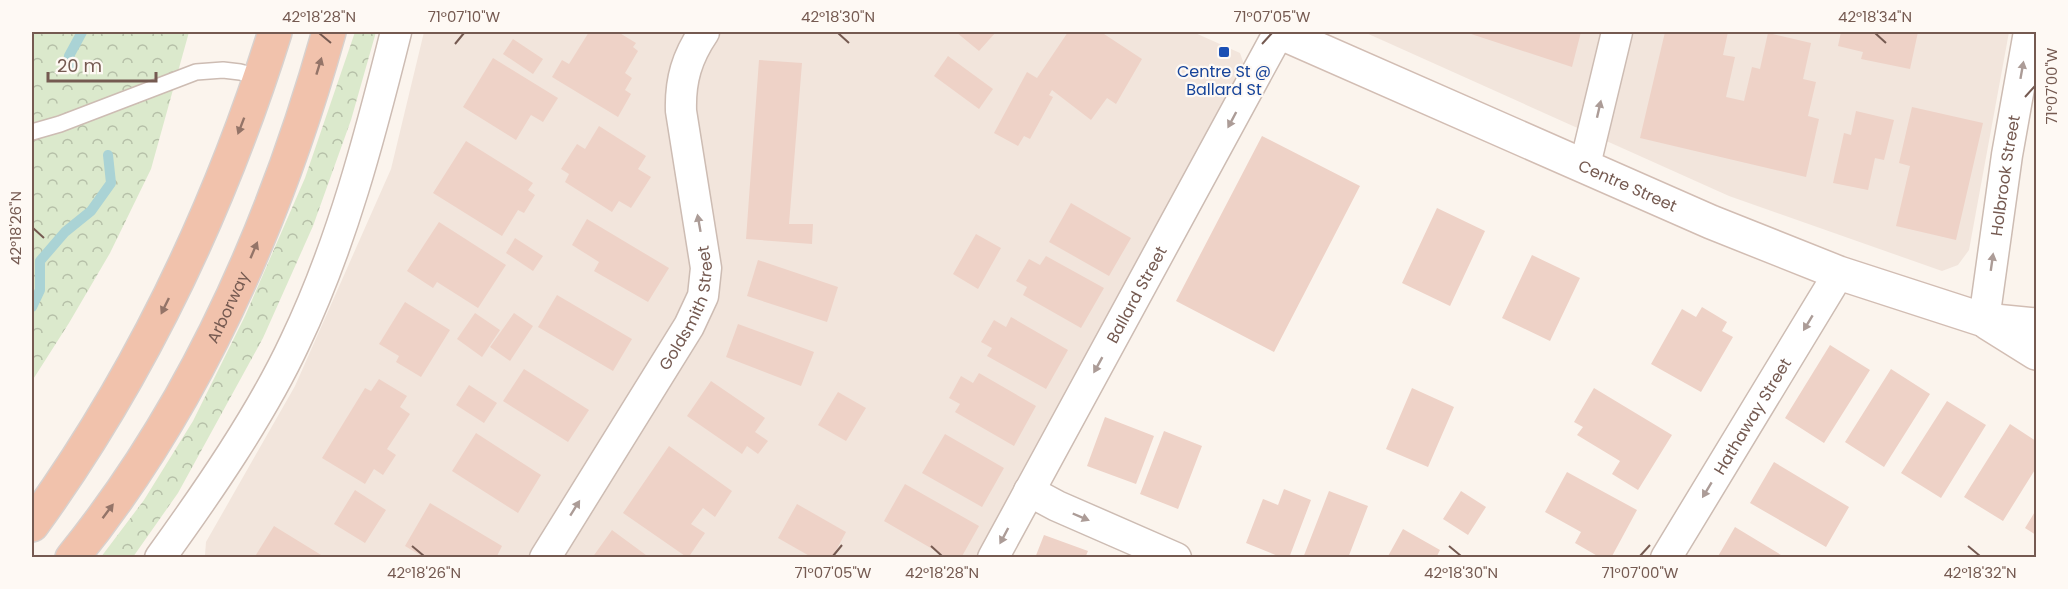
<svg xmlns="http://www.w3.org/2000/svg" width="2068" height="589" font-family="Poppins,sans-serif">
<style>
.residential{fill:#f2e5dc}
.park{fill:url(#park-crowns)}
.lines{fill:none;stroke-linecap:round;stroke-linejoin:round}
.stream{stroke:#aad3d5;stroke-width:10}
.building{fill:#eed2c7}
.service-casing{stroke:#cdbcb3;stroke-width:18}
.minor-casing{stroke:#cdbcb3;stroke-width:33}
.secondary-casing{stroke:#d2bdb3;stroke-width:36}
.trunk-casing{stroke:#d8d1ce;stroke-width:36}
.service{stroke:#fff;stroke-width:15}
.minor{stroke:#fff;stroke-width:30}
.secondary{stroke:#fff;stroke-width:33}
.trunk{stroke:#f1c2ac;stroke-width:33}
.oneway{fill:#947468}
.oneway2{fill:#ac9c97}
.ticks{fill:none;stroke:#755a51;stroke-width:2}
.transit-dot{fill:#1a4fb4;stroke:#fef9f4;stroke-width:2}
.labels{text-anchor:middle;stroke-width:4.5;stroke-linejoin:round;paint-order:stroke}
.transit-label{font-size:16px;fill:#164399;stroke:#fef9f4}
.street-label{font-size:16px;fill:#755a51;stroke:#fef9f4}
.neatline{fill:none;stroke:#755a51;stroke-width:2}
.ticks-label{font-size:15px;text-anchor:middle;fill:#755a51}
</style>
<defs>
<pattern id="park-crowns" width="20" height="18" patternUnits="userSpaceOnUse" patternTransform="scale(1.5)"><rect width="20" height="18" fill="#dbe9cc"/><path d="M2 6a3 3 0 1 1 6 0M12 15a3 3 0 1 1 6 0" fill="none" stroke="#b6c0a8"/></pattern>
</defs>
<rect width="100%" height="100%" fill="#fbf4ed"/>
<path class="residential" d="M424,32H1193L1240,53L1245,67L978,557L208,558L205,555L206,542L295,386L391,169Z
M1364,32H2009L1969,250L1958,265L1942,271L1729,196Z"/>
<path class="park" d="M32,32H189L151,169L110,253L69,323L32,381Z
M355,32H376L351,120L313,226L263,338L178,493L133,557H101L144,500L193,421L245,316L305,178Z"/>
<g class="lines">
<path class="stream" d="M73,65L69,56L82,32
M32,307L40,290V261L65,232L91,211L111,183L108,155"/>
</g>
<path class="building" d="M589,32H606L610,34L611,32H618L636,43L633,47L638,51L625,73L632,78L625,90L631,94L618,117L552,77L562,60L569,64Z
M956,32H996L979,51Z
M1068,32H1101L1142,59L1116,104L1107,98L1091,120L1052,90L1049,95L1053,97L1030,139L1024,136L1018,146L994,133L1027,72L1037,78Z
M1465,32H1581L1572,67Z
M1665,32H1728L1723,55L1735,57L1726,97L1744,101L1752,67L1760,69L1768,33L1811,43L1803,79L1816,82L1808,116L1819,119L1806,177L1640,138Z
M1841,32H1918L1910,69L1861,59L1863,52L1838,46Z
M513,39L543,59L533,74L503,54Z
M948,56L993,89L979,109L934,76Z
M493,58L558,98L543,122L531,115L516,140L463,107Z
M759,60L802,63L789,224H813L812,244L746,239Z
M1912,107L1983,123L1956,240L1896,226L1910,166L1899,163Z
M1856,111L1894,120L1884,160L1875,158L1868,190L1833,183L1844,133L1851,135Z
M599,126L646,156L638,169L651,177L631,208L619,201L612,212L565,182L569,174L561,169L577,144L585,149Z
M1262,136L1360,186L1274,352L1176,301Z
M466,141L533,183L528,190L535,195L524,213L518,210L502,236L433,193Z
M1071,203L1131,238L1109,276L1049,242Z
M1437,208L1485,231L1450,306L1402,283Z
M587,219L669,268L648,302L594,271L599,262L572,245Z
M439,222L506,265L478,308L437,282L433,288L407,271Z
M976,234L1001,248L978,289L953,274Z
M515,238L543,256L533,271L506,253Z
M1532,255L1580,278L1550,341L1502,318Z
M1046,256L1104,288L1081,328L1023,295L1027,287L1016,281L1029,259L1040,265Z
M758,260L838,287L827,322L747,296Z
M557,295L632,339L613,371L538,327Z
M405,302L450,330L421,377L396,362L399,356L379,344Z
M1702,307L1727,322L1722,331L1733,337L1701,392L1651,364L1682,309L1696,317Z
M475,313L500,330L482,357L457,339Z
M514,313L533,326L510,361L490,347Z
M1011,317L1068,350L1046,389L987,356L992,348L981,342L994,320L1006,327Z
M738,324L814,352L801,386L726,357Z
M1830,345L1870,370L1824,443L1785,418Z
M524,369L589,410L568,442L503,401Z
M1891,369L1930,394L1884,467L1845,442Z
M979,373L1036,406L1014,446L955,412L960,404L949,398L961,376L973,383Z
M379,379L407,396L400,407L410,414L387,449L396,455L383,475L374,469L365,484L322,458L365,388L371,391Z
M711,381L765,418L755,432L768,441L758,454L747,446L742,454L687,416Z
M469,385L497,403L484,423L456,405Z
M1412,388L1454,407L1428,467L1386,449Z
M1594,388L1672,435L1638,490L1612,474L1620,461L1577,435L1583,427L1574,422Z
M838,392L866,408L846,441L818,425Z
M1947,401L1986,425L1941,498L1901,473Z
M1105,417L1154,436L1136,484L1087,466Z
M2010,424L2036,441V468L2003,521L1964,497Z
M1164,431L1202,446L1178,509L1140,494Z
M476,433L541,475L518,513L452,471Z
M945,434L1004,468L982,507L922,473Z
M669,446L732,491L715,517L703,508L691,524L705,533L688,558L623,513Z
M1774,462L1849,507L1826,547L1750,503Z
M1567,472L1637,510L1611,558H1601L1575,543L1581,532L1545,512Z
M905,484L979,526L961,558H948L884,521Z
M1284,489L1311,500L1289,558H1283L1246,543L1263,499L1278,505Z
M355,490L386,510L365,543L334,524Z
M1329,491L1368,506L1348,558H1303Z
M1461,491L1486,507L1468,535L1443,519Z
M430,503L502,546L496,558H425L405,546Z
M797,504L846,532L832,558H813L778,538Z
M2036,510V535L2025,528Z
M274,526L326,558H254Z
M1735,527L1786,558H1717Z
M1403,529L1440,550L1436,558H1387Z
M612,530L650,558H592Z
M1044,535L1088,551L1085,558H1035Z"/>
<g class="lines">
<g class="service-casing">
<path id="service" d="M32,132L60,124L196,72L223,70L240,72L259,77"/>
</g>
<g class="minor-casing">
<g id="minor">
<path d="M1585,165L1617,32"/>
<path id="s1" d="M1984,320L2007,155L2029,32"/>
<path d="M1029,491L1057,506L1176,558"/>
<path d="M160,558C207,493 261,415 295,342C342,244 370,136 396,32"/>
<path id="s2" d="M545,558L689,326L703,296L706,268L681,111C680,80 687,57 704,32"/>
<path id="s3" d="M993,558L1279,32"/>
<path id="s4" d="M1666,558L1839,273"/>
</g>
</g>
<g class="secondary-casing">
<g id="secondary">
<path id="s5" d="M1279,32L1711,222L1839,273L1984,320L2036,325"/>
<path d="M1988,323L2036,353"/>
</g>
</g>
<g class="trunk-casing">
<g id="trunk">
<path d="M32,525C140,376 220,207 275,32"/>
<path id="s6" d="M72,558C197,404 276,221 329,32"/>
</g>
</g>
<use href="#service" class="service"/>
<use href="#minor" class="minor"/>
<use href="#secondary" class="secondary"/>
<use href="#trunk" class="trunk"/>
</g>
<defs><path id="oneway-solid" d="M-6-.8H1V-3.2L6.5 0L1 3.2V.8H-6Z" transform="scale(1.5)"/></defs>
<g class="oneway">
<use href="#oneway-solid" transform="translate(319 66) rotate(-73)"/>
<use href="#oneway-solid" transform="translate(241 126) rotate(111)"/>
<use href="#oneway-solid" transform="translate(254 250) rotate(-67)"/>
<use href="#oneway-solid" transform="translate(165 306) rotate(116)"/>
<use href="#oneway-solid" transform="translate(108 511) rotate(-53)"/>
</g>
<g class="oneway2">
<use href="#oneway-solid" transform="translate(2022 70) rotate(-80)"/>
<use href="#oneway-solid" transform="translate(1599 109) rotate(-77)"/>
<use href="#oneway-solid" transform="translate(1232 120) rotate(118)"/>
<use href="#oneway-solid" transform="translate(699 223) rotate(-100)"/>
<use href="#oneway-solid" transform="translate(1992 262) rotate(-82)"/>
<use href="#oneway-solid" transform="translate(1808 323) rotate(121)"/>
<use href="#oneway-solid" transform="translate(1098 365) rotate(119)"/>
<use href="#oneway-solid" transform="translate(1707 490) rotate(121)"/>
<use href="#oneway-solid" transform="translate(575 508) rotate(-58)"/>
<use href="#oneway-solid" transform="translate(1081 517) rotate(23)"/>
<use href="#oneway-solid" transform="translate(1004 536) rotate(118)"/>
</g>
<path class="ticks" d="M319,33L331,43M838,33L849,43M1875,33L1886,43M455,44L464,33M1262,44L1272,33M2025,97L2035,86M33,228L44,238M412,546L424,556M931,546L942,556M1449,546L1461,556M1968,546L1980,556M833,556L842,545M1640,556L1650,545"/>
<rect class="transit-dot" x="1218" y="46" width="12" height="12" rx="3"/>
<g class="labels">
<g class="transit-label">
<text x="1224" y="77">Centre St @<tspan x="1224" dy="18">Ballard St</tspan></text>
</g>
<g class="street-label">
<text dy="6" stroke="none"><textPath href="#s1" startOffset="146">Holbrook Street</textPath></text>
<text dy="6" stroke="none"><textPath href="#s5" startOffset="381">Centre Street</textPath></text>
<text dy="6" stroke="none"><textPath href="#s3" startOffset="300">Ballard Street</textPath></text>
<text dy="6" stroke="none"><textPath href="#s2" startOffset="290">Goldsmith Street</textPath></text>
<text dy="6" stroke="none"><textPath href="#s6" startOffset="296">Arborway</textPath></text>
<text dy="6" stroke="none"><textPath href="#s4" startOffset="166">Hathaway Street</textPath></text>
</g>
</g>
<rect width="2068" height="589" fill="none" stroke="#fef9f4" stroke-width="66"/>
<path d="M48 72v9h108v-9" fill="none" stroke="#755a51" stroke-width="3"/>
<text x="57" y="72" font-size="18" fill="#755a51" stroke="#fef9f4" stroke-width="4.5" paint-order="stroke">20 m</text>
<rect x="33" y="33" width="2002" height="523" class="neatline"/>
<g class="ticks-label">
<text x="319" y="22">42°18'28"N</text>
<text x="464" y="22">71°07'10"W</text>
<text x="838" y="22">42°18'30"N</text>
<text x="1272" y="22">71°07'05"W</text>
<text x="1875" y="22">42°18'34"N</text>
<text transform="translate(2052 86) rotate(-90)" y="5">71°07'00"W</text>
<text transform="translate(16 228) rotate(-90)" y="5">42°18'26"N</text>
<text x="424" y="578">42°18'26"N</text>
<text x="833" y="578">71°07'05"W</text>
<text x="942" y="578">42°18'28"N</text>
<text x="1461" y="578">42°18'30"N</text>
<text x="1640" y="578">71°07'00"W</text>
<text x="1980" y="578">42°18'32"N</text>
</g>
</svg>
